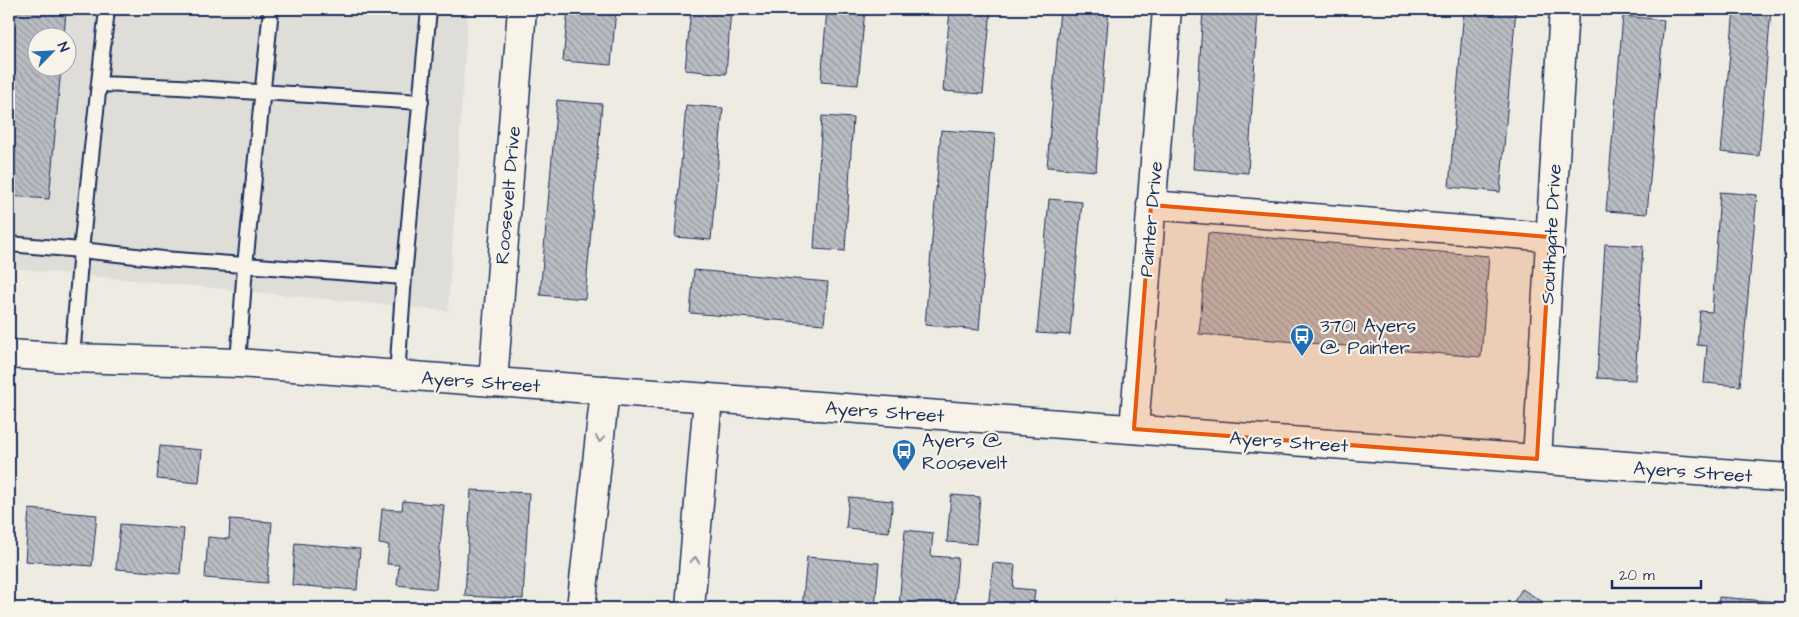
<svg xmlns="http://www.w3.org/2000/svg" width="1799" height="617" font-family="'Architects Daughter',sans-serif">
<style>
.built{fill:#deddd8;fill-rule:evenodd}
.building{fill:url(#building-back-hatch);stroke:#1b2f5e}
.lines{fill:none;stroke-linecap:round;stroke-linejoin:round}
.service-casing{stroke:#1b2f5e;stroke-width:18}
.minor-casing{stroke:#1b2f5e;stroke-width:31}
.secondary-casing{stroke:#1b2f5e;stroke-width:31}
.service{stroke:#f7f3e8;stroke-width:14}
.minor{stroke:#f7f3e8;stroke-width:28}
.secondary{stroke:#f7f3e8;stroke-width:28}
.oneway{stroke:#8991a3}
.marked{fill:#e8590c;fill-opacity:0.2;stroke:#e8590c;stroke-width:4;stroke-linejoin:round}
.labels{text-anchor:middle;stroke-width:4.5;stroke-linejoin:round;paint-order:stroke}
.street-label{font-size:19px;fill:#1b2f5e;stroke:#f7f3e8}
.poi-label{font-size:19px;fill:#1b2f5e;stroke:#f7f3e8;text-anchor:start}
</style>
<defs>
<pattern id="building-back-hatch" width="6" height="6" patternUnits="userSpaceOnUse" patternTransform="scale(1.25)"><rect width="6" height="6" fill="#babdc2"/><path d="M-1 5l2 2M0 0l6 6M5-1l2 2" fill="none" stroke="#969aa1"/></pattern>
</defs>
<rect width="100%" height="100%" fill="#eeebe2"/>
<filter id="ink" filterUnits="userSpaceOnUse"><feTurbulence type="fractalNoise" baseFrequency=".02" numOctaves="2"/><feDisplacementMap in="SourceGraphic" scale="10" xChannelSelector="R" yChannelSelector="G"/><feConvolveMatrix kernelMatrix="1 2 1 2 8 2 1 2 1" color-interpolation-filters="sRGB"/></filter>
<g filter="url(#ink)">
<path class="built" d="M9,9H468L448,311L9,268ZM38,38H68V68H38Z"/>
<path class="building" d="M9,9H66L64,38H38V68H61L49,199L9,196Z
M568,9H616L611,65L563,61Z
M691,9H731L726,74L685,70Z
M827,9H865L858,85L821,82Z
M950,9H991L983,94L943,91Z
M1060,9H1109L1096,171L1047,167Z
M1203,9H1258L1248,173L1193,169Z
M1464,9H1516L1500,192L1449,187Z
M1734,9H1771L1759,156L1721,152Z
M1623,16L1664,20L1647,214L1606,211Z
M557,100L602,104L585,299L540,295Z
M686,105L723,108L711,240L675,237Z
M822,116L853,118L845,251L814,249Z
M941,130L995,134L979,330L925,325Z
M1720,192L1757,195L1740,386L1704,383L1707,346L1697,345L1700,311L1712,312Z
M1049,199L1082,202L1070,335L1037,333Z
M1208,233L1489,256L1481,357L1199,334Z
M1605,244L1643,246L1635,380L1597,378Z
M694,270L828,282L824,324L690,313Z
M160,446L202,450L199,483L157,479Z
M471,490L529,493L523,599L465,596Z
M951,495L980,497L976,544L947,542Z
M849,497L893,501L889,532L846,528Z
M403,501L444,505L436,589L397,585L399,565L387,564L389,545L379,544L382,509L402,510Z
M29,509L97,515L92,566L25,561Z
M230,519L272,522L267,583L205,578L208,537L229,539Z
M120,524L184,529L180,574L116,569Z
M905,530L933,533L931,556L958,558L954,608H899Z
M295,543L360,549L357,590L292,585Z
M807,557L879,563L875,608H802Z
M993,563L1015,565L1013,588L1035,590L1033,608H988Z
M1522,589L1546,604L1544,608H1510Z
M1719,597L1790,603V608H1718Z
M1226,598L1288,603L1287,608H1225Z
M1340,603L1385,607V608H1340Z
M1058,604L1109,608H1058Z"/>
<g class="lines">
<g class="service-casing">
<path id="service" d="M99,84L179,87L421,102
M9,244L81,250L163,259L404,277
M72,358L81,250L107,9
M238,363L245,266L271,9
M397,375L404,277L429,9"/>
</g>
<g class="minor-casing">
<path id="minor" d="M1151,205L1550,237
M493,382L522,9
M1134,429L1167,9
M1537,459L1564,9
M581,608L605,390
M690,608L708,398"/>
</g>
<g class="secondary-casing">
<path id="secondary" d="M9,354L72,358L238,363L1790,478"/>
</g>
<use href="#service" class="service"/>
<use href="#minor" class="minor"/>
<use href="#secondary" class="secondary"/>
</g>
<defs><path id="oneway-chevron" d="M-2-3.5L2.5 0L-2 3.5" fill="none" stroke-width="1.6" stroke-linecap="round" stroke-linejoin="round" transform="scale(1.25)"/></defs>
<g class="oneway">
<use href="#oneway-chevron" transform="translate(600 439) rotate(96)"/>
<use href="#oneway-chevron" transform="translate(695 560) rotate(-85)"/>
</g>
</g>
<path class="marked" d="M1151,205L1550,237L1537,459L1134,429Z"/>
<defs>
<g id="bus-pin" transform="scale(1.25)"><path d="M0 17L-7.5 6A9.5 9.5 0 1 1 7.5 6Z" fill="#1f6fb2" stroke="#f7f3e8"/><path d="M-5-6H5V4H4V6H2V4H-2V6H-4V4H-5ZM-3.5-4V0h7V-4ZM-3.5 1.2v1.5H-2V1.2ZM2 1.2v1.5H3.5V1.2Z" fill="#fff"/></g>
</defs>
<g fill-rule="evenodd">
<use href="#bus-pin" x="1302" y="336"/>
<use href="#bus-pin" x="904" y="451"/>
</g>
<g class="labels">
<g class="street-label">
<text transform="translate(507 195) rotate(-85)" y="7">Roosevelt Drive</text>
<text transform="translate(1150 219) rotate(-85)" y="7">Painter Drive</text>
<text transform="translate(1550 234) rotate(-87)" y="7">Southgate Drive</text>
<text transform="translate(481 381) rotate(4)" y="7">Ayers Street</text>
<text transform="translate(885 411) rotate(4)" y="7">Ayers Street</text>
<text transform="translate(1289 441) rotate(4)" y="7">Ayers Street</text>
<text transform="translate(1693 471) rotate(4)" y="7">Ayers Street</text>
</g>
<g class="poi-label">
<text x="1320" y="332">3701 Ayers<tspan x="1320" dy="22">@ Painter</tspan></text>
<text x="922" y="447">Ayers @<tspan x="922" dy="22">Roosevelt</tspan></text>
</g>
</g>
<rect width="1799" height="617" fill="none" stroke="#f7f3e8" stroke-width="30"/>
<rect x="15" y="15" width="1769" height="587" fill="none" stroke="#1b2f5e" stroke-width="2" filter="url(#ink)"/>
<g transform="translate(52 52) rotate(66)"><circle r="24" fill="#f7f3e8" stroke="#9fa5b1"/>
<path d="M0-4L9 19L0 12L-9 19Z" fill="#1f6fb2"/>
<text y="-8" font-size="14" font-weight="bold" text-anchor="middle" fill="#1b2f5e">N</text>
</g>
<path d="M1612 580v8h89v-8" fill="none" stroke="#1b2f5e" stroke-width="2.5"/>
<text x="1619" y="580" font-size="15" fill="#1b2f5e" stroke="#f7f3e8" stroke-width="4" paint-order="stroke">20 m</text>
</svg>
